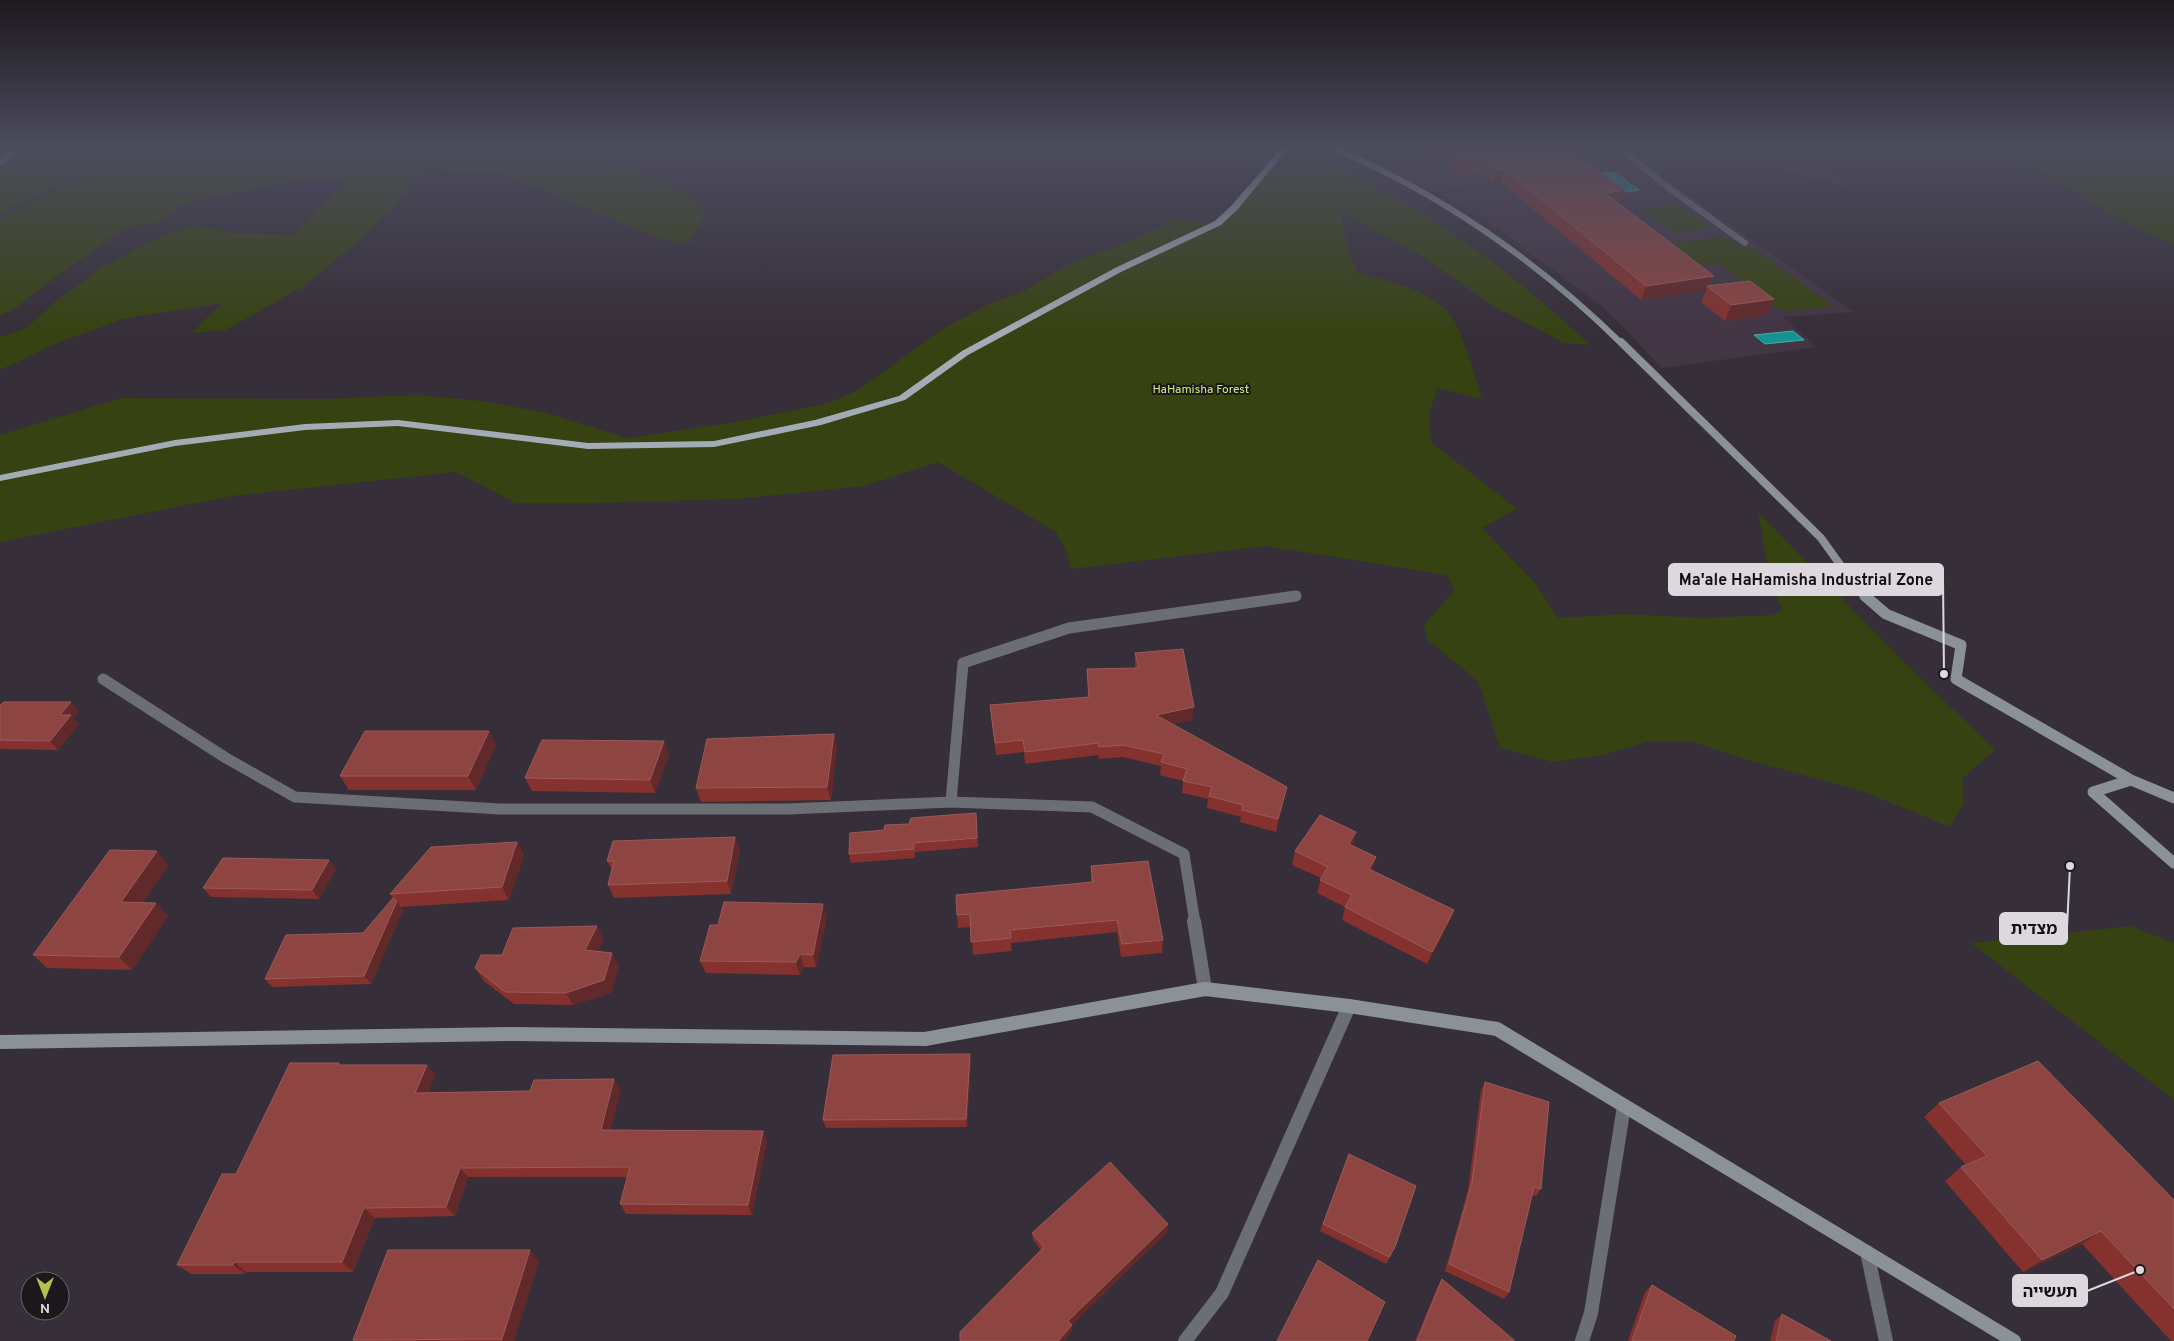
<svg xmlns="http://www.w3.org/2000/svg" width="2174" height="1341" font-family="Overpass,'Noto Sans Hebrew',sans-serif">
<style>
.built{fill:#423544}
.green{fill:#364211}
.water{fill:#159293;stroke:#51a7aa}
.lines{fill:none;stroke-linecap:round;stroke-linejoin:round}
.stream{stroke:#51a7aa;stroke-width:5}
.street-far3{stroke:#6b6f74;stroke-width:6}
.street-far2{stroke:#6b6f74;stroke-width:8}
.street-far1{stroke:#6b6f74;stroke-width:11}
.street{stroke:#6b6f74;stroke-width:14}
.secondary-far3{stroke:#8a9199;stroke-width:6}
.secondary-far2{stroke:#8a9199;stroke-width:8}
.secondary-far1{stroke:#8a9199;stroke-width:11}
.secondary{stroke:#8a9199;stroke-width:14}
.primary{fill:#a3acb6;fill-rule:evenodd}
.wall{fill:#85322e}
.shaded-wall{fill:#61292a}
.building{fill:#8e4441;stroke:#9a5b5a}
.labels{text-anchor:middle;stroke-width:4;stroke-linejoin:round;paint-order:stroke}
.far-park-label{font-size:12px;fill:#d0f076;stroke:#1b181c}
.leader{fill:none;stroke:#ddd8de;stroke-width:2}
.callout-dot{fill:#ddd8de;stroke:#1b181c;stroke-width:2}
.callout{fill:#ddd8de;stroke:#ddd8de;stroke-width:2}
.callout-label{font-size:16px;text-anchor:middle;font-weight:bold;fill:#111}
</style>
<rect width="100%" height="100%" fill="#362e38"/>
<path class="built" d="M1339,146H1630L1651,163L1436,193Z
M1726,146H1796L1849,184L1845,186L1783,170Z
M1646,165L1854,312L1783,317L1817,347L1662,368L1604,308L1502,232L1440,194Z"/>
<path class="green" d="M0,146H109L104,152L115,155L0,214Z
M114,146H517C490,157 462,154 433,153L404,195L362,238L304,286L226,330L191,333L223,303L123,319L55,344L0,370V337L26,328L55,302L101,268L144,244L193,225L234,233L293,235L349,179H303L182,204L159,223L136,225L117,234L54,278L17,307L0,316V219L123,153L111,150Z
M526,146H577L684,191L702,208L703,218L689,244L678,243L656,237L504,174L459,173L427,167L440,156H496Z
M1280,146C1307,149 1331,162 1354,174C1440,218 1520,279 1590,345L1564,343L1495,307L1420,255L1340,211L1349,253L1358,273C1389,281 1439,291 1455,322C1467,346 1474,374 1482,399L1438,388L1429,413L1431,442L1517,509L1482,528L1536,584L1558,618L1623,614L1703,618L1773,615L1782,610L1769,575L1758,512L1902,660L1995,750L1962,779L1964,803L1950,827L1862,791L1741,758L1689,741H1650L1603,755L1552,762L1500,748L1478,681L1428,640L1424,625L1454,591L1447,575L1266,546L1071,569L1065,548L1056,532L938,462L864,486L738,499L595,503H516L455,472L232,496L0,542V435L121,398L323,399L416,395L482,401L543,412L628,438L736,422L828,403L857,391L944,328L987,305L1024,291L1065,266L1139,237L1177,218L1216,225L1271,160Z
M1568,146H1610L1625,158L1585,161Z
M2003,146H2174V245C2114,218 2057,184 2003,146Z
M1676,204L1711,227L1674,233L1640,209Z
M1727,237L1742,248L1752,247L1833,306L1783,312L1720,264L1702,267L1673,243Z
M2131,926L2174,943V1100L1971,943Z"/>
<path class="water" d="M1614,172L1639,190L1626,192L1601,173Z
M1793,331L1804,340L1765,344L1754,335Z"/>
<g class="lines">
<path class="stream" d="M0,163L20,146"/>
<path class="street-far3" d="M1618,146L1666,186L1745,243"/>
<path class="street-far2" d="M1289,597L1296,596"/>
<path class="street-far1" d="M103,679L226,758L295,797L500,809H788L951,802L1092,807L1184,854L1195,923
M951,802L963,663L1069,628L1296,596"/>
<path class="street" d="M1194,921L1205,989
M1867,1252L1886,1341
M1185,1341L1222,1293L1349,1006
M1582,1341L1591,1313L1624,1106"/>
<path class="secondary-far3" d="M1328,146C1436,190 1539,262 1622,344"/>
<path class="secondary-far2" d="M1621,342L1821,538L1859,591L1866,597"/>
<path class="secondary-far1" d="M1865,596L1886,614L1961,645L1956,679L2131,780L2174,798
M2131,780L2093,792L2174,863"/>
<path class="secondary" d="M0,1042L513,1034L925,1039L1205,989L1349,1006L1497,1029L2014,1341"/>
<path class="primary" d="M1283,146H1290L1238,209L1221,225L1121,272L968,355L905,400L821,425L714,447L588,449L398,426L305,430L175,446L0,481V475L175,440L305,424L398,420L588,443L714,441L815,420L899,396L962,351L1115,268L1215,221L1232,205Z"/>
</g>
<path class="wall" d="M1434,146H1565L1621,204H1619L1714,276L1710,286L1774,299L1767,315L1725,321L1701,302L1706,291L1641,300L1501,182L1493,183L1482,174L1456,175Z
M1135,653L1192,720L1172,724L1284,799L1276,832L1240,822L1241,817L1207,808L1208,799L1182,793L1183,781L1160,775L1161,766L1123,757L1099,759L1098,755L1025,764L1024,752L996,755L990,705L1088,697L1087,669L1135,668Z
M0,705L79,711L73,718L79,724L58,750L0,749Z
M834,734L837,747L831,800L701,802L696,788Z
M664,741L669,755L655,793L532,791L525,778Z
M496,744L476,790H349L340,776Z
M976,813L978,847L915,852V858L851,863L849,854L884,830L909,824Z
M517,842L524,855L509,900L401,907L403,910L371,984L272,987L265,979L363,933L394,899L390,894Z
M1352,845L1372,871L1449,923L1427,964L1342,920L1345,907L1317,893L1321,878L1292,865L1295,851Z
M740,850L731,894L614,898L608,885L612,870L607,861Z
M329,860L336,869L319,899L211,897L203,888Z
M169,865L142,903L168,916L132,970L47,968L33,955Z
M1091,866L1163,940L1162,953L1121,957L1117,932L1011,943L1012,951L973,955L971,927L958,928L957,915L1091,882Z
M827,917L816,967H804L800,975L706,973L700,961L718,925Z
M604,939L598,951L619,966L611,993L573,1005L514,1004L484,981L475,968L502,955Z
M971,1062L967,1127L826,1128L823,1120Z
M339,1063L341,1065H427L435,1075L428,1093L621,1089L610,1130L763,1131L767,1141L752,1215L626,1214L620,1204L627,1177H468L455,1216L375,1218L353,1272H246L245,1274H191L177,1265L236,1174Z
M1485,1082L1541,1189L1536,1196L1532,1195L1509,1292L1504,1299L1445,1271L1468,1190L1481,1090Z
M1939,1103L2174,1200V1341H2171L2082,1244L2023,1272L1945,1181L1961,1167L1966,1165L1924,1117Z
M1349,1154L1392,1254L1386,1264L1320,1231Z
M1168,1224L1167,1232L1072,1325V1332L1064,1341H960V1332L1041,1250L1033,1240L1032,1233Z
M530,1250L539,1261L514,1341H354L353,1340Z
M1442,1279L1514,1341H1415L1437,1288Z
M1652,1285L1734,1341H1628L1645,1292Z
M1782,1314L1831,1341H1770L1775,1321Z"/>
<path class="shaded-wall" d="M1504,169L1501,182L1493,183L1496,170Z
M1625,190L1621,204L1601,206L1605,193Z
M1714,276L1709,288L1707,286L1706,291L1641,300L1646,286Z
M1774,299L1767,315L1725,321L1731,305Z
M71,702L79,711L73,718L79,724L58,750L50,741L60,715Z
M1194,707L1192,720L1155,727L1156,715Z
M489,731L496,744L476,790L468,776Z
M834,734L837,747L831,800L827,787Z
M664,741L669,755L655,793L650,780Z
M1287,787L1284,799L1276,832L1278,819Z
M1356,832L1353,845L1349,844Z
M735,837L740,850L731,894L727,881Z
M517,842L524,855L509,900L502,887Z
M157,851L169,865L134,915L121,902Z
M1376,857L1373,870L1365,882L1369,869Z
M329,860L336,869L319,899L312,890Z
M397,901L403,910L371,984L364,976Z
M156,903L168,916L132,970L119,957Z
M823,904L827,917L816,967L813,955Z
M1454,910L1449,923L1427,964L1432,952Z
M597,926L604,939L592,963L585,950Z
M612,953L619,966L611,993L573,1005L566,993Z
M800,954L804,967L800,975L796,962Z
M970,1054L971,1062L967,1127L966,1119Z
M427,1065L435,1075L424,1103L415,1093Z
M614,1079L621,1089L608,1140L601,1130Z
M763,1131L767,1141L752,1215L748,1205Z
M460,1168L468,1177L455,1216L446,1207Z
M364,1208L375,1218L353,1272L342,1262Z
M1168,1224L1167,1232L1069,1328L1068,1321Z
M2101,1231L2082,1244L2023,1272L2042,1260Z
M530,1250L539,1261L514,1341H504L502,1339Z
M234,1262L246,1272L245,1274L233,1265Z
M1072,1325V1332L1064,1341H1058Z"/>
<path class="building" d="M1447,146H1565L1625,190L1605,193L1714,276L1646,286L1504,169L1496,170L1484,161L1459,162Z
M1750,281L1774,299L1731,305L1707,286Z
M1183,649L1194,707L1156,715L1287,787L1278,819L1242,810L1243,805L1209,796L1212,787L1183,781L1187,769L1161,762L1164,754L1123,745L1099,747L1098,743L1025,752L1023,740L995,743L990,705L1089,697L1087,669L1139,668L1135,653Z
M4,702H71L60,715H71L50,741L0,740V705Z
M365,731H489L468,776H340Z
M834,734L827,787L696,788L707,739Z
M542,740L664,741L650,780L525,778Z
M976,813L977,838L913,843L914,849L849,854L850,833L884,830L885,825L909,824L911,818Z
M1320,815L1356,832L1349,844L1376,857L1369,869L1454,910L1432,952L1345,907L1352,895L1320,880L1328,867L1295,851Z
M735,837L727,881L608,885L614,861H607L613,841Z
M517,842L502,887L390,894L431,847Z
M110,850L157,851L121,902L156,903L119,957L33,955Z
M223,858L329,860L312,890L203,888Z
M1148,861L1163,940L1122,944L1117,920L1010,930L1011,938L971,942L970,914L957,915L956,895L1093,882L1091,866Z
M393,898L397,901L364,976L265,979L286,935L363,933Z
M724,902L823,904L813,955L800,954L796,962L700,961L710,925H718Z
M597,926L585,950L612,953L604,980L566,993L505,992L475,968L481,955H502L513,928Z
M970,1054L966,1119L823,1120L833,1055Z
M2038,1061L2174,1200V1309L2101,1231L2042,1260L1961,1167L1987,1156L1939,1103Z
M290,1063H339L338,1065H427L415,1093L530,1091L534,1080L614,1079L601,1130L763,1131L748,1205L620,1204L630,1167L460,1168L446,1207L364,1208L342,1262H234L233,1265H177L222,1174H236Z
M1485,1082L1549,1102L1541,1189L1534,1187L1509,1292L1449,1264L1472,1182Z
M1349,1154L1416,1186L1395,1247L1389,1257L1323,1224Z
M1110,1162L1168,1224L1068,1321L1072,1325L1058,1341H961L960,1340V1332L1044,1247L1032,1233Z
M388,1250H530L502,1339L353,1340Z
M1318,1260L1385,1302L1367,1341H1277Z
M1442,1279L1514,1340V1341H1417Z
M1652,1285L1736,1336L1734,1341H1632Z
M1782,1314L1831,1341H1776Z"/>
<linearGradient id="sky" x2="0" y2="1"><stop stop-color="#1e191f"/><stop offset="0.44" stop-color="#4c4c5e"/><stop offset="1" stop-color="#4c4c5e" stop-opacity="0"/></linearGradient>
<rect width="2174" height="334" fill="url(#sky)"/>
<g class="labels">
<g class="far-park-label">
<text x="1201" y="393">HaHamisha Forest</text>
</g>
</g>
<path class="leader" d="M1944 674L1943 580M2070 866L2067 928M2140 1270L2087 1291"/>
<g class="callout-dot">
<circle cx="1944" cy="674" r="5"/>
<circle cx="2070" cy="866" r="5"/>
<circle cx="2140" cy="1270" r="5"/>
</g>
<g class="callout">
<rect x="1669" y="564" width="274" height="31" rx="5"/>
<rect x="2000" y="913" width="67" height="31" rx="5"/>
<rect x="2013" y="1275" width="74" height="31" rx="5"/>
</g>
<g class="callout-label">
<text x="1806" y="585">Ma'ale HaHamisha Industrial Zone</text>
<text x="2034" y="934">מצדית</text>
<text x="2050" y="1297">תעשייה</text>
</g>
<g transform="translate(45 1296) rotate(180)"><circle r="24" fill="#1b181c" stroke="#69656a"/>
<path d="M0-4L9 19L0 12L-9 19Z" fill="#b3c24b"/>
<text y="-8" font-size="14" font-weight="bold" text-anchor="middle" fill="#ddd8de">N</text>
</g>
</svg>
